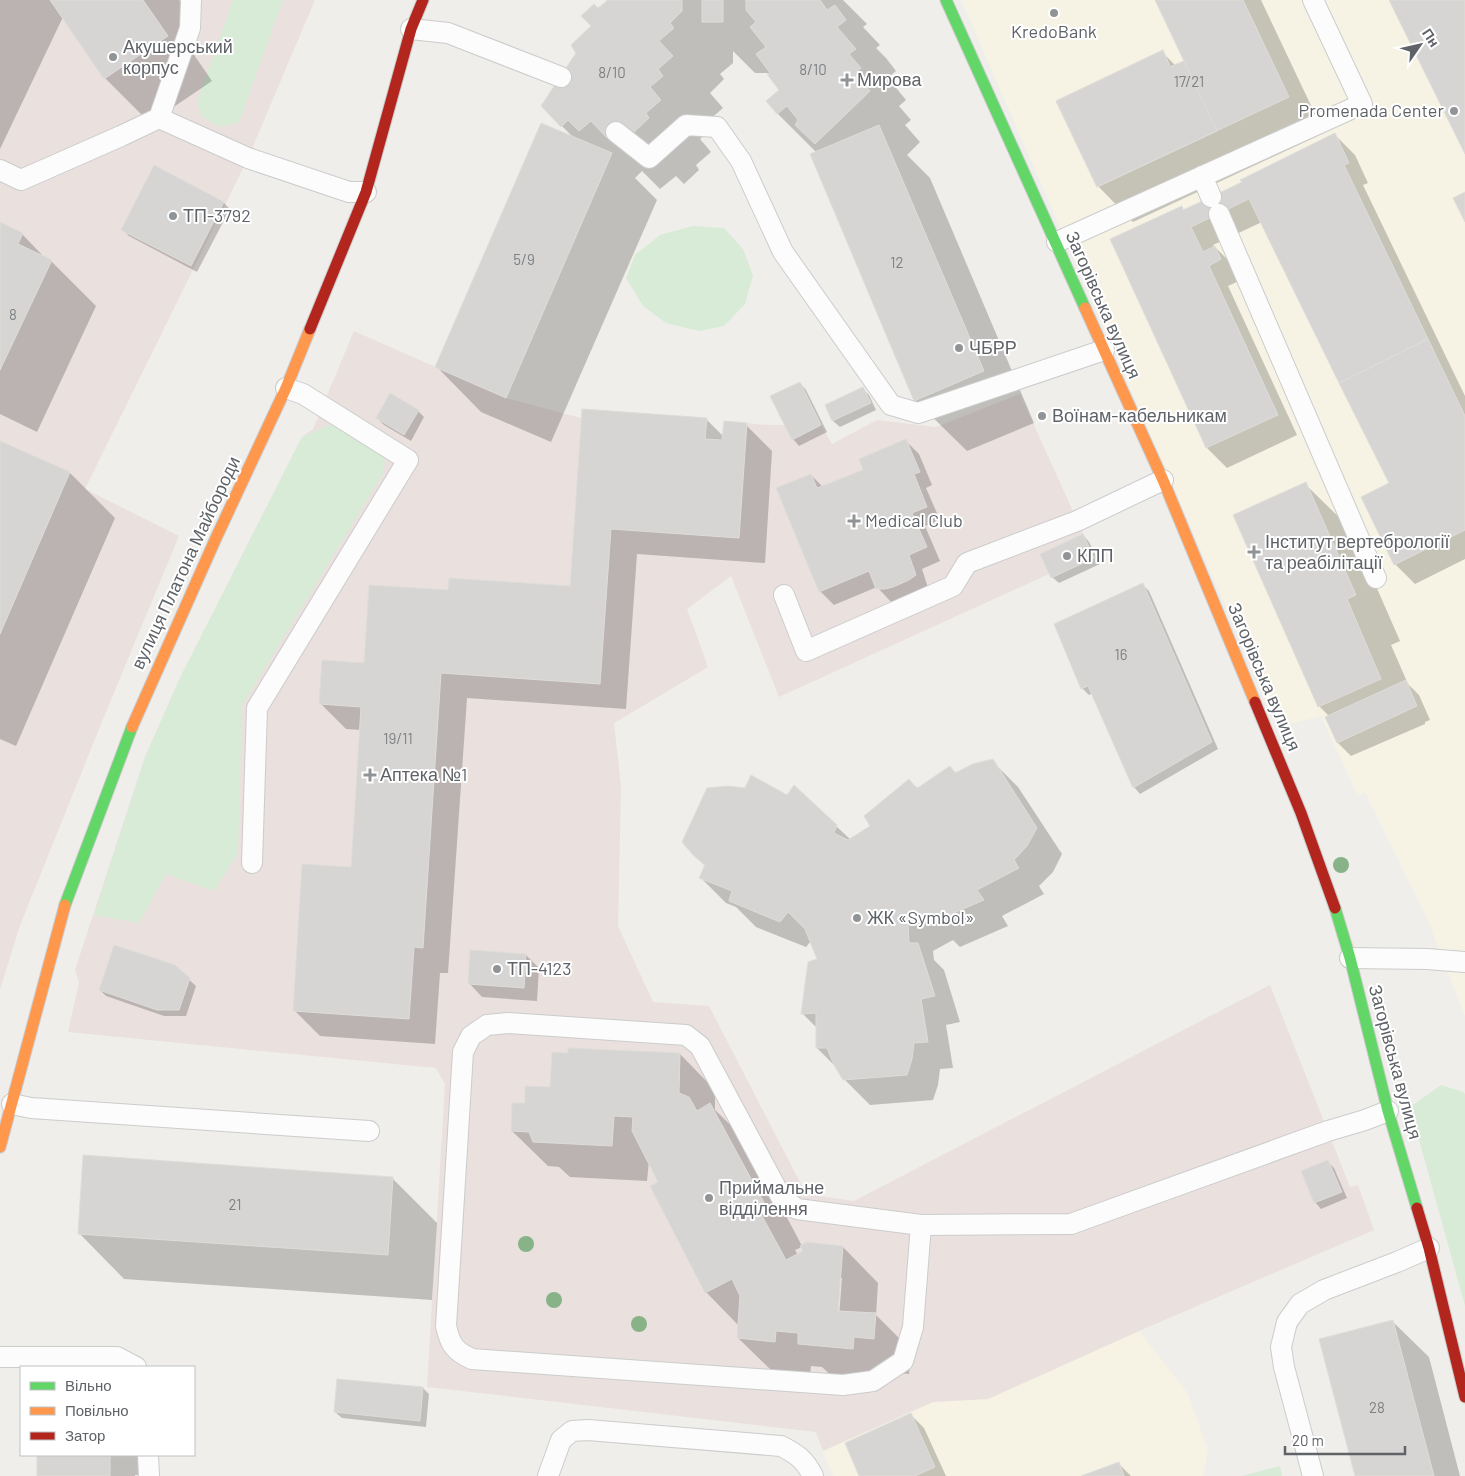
<svg xmlns="http://www.w3.org/2000/svg" width="1465" height="1476" font-family="Barlow,sans-serif">
<style>
.commercial{fill:#f7f3e4}
.medical{fill:#eae0de}
.green{fill:#d8ebd6}
.shadow{fill:#0003;fill-rule:evenodd}
.building{fill:#d6d5d3;stroke:#deddd9}
.lines{fill:none;stroke-linecap:round;stroke-linejoin:round}
.lane-casing{stroke:#cbcccc;stroke-width:22}
.fast-casing{stroke:#cacacb;stroke-width:13}
.slow-casing{stroke:#cacacb;stroke-width:13}
.jam-casing{stroke:#cacacb;stroke-width:13}
.lane{stroke:#fdfcfc;stroke-width:20}
.fast{stroke:#63d668;stroke-width:11}
.slow{stroke:#ff974d;stroke-width:11}
.jam{stroke:#b3261e;stroke-width:11}
.tree{fill:#88b388}
.poi-dot{fill:#919496;stroke:#fff;stroke-width:2}
.labels{text-anchor:middle;stroke-width:4;stroke-linejoin:round;paint-order:stroke}
.number-label{font-size:15px;fill:#7e8184}
.poi-label{font-size:18px;fill:#5f6368;stroke:#fff;text-anchor:start}
.street-label{font-size:18px;fill:#5f6368;stroke:#fff}
</style>
<rect width="100%" height="100%" fill="#efeeea"/>
<path class="commercial" d="M961,0H1465V1016L1427,918L1365,792L1358,796L1321,716L1278,727Z
M1139,1331L1188,1394L1208,1451L1203,1476H833L823,1451L933,1402L988,1399Z"/>
<path class="medical" d="M0,0H315L248,158L85,489L179,536L101,724L19,928L0,990Z
M354,331L506,398L581,418L582,409L707,418L705,439L722,440L724,421L768,425H821L832,444L877,420L936,427L1020,394L1094,558L1051,578L1049,574L779,697L731,576L687,609L708,667L614,723L621,787L618,926L653,1002L709,1006L806,1194L854,1201L1270,985L1350,1187L1358,1185L1374,1230L1139,1331L988,1399L933,1402L823,1451L816,1432L427,1387L445,1084L436,1068L68,1032L79,982L75,970L145,757L180,678L302,437L313,429Z"/>
<path class="green" d="M233,0H283L239,122L219,127L201,116L197,102Z
M693,226L724,228L743,249L753,275L745,304L724,326L699,331L666,323L643,306L626,278L635,255L660,235Z
M332,424L379,452L385,461L383,473L242,706L238,853L214,891L166,874L139,923L94,915L145,757L180,678L302,437Z
M1441,1085L1463,1092L1465,1094V1306L1410,1107Z
M1280,1466L1282,1476H1242Z"/>
<path class="shadow" d="M0,0H179L194,22L179,33L212,81L150,123L105,78L63,17L0,149Z
M608,0H843L867,24L863,27L880,45L876,48L886,58L896,71L888,78L906,100L899,106L911,120L905,125L920,142L907,155L930,178L1034,423L967,451L915,400L817,153L778,114L768,101L781,90L772,73H755L733,51V63L720,74L724,79L710,93L723,108L708,121L713,127L700,139L711,152L696,165L699,170L684,184L676,176L660,189L642,171L635,178L657,200L551,442L481,412L436,366L573,137L562,126L577,53L592,26L598,9L609,2Z
M1157,0H1261L1324,133L1133,222L1098,186L1162,52L1176,66L1186,61Z
M1335,135L1355,155L1368,183L1363,185L1465,396V559L1415,584L1395,564L1390,484L1262,222L1213,245L1235,267L1241,280L1228,286L1297,435L1227,468L1207,448L1112,239L1181,208L1184,211L1244,183Z
M155,167L224,203L230,209L197,272L129,236L122,229Z
M0,224L22,234L46,259L51,261L96,306L37,432L0,414Z
M800,383L806,390L827,432L799,446L793,439Z
M863,389L869,395L876,410L840,427L833,421L827,405Z
M418,411L424,417L411,441L384,425L377,418Z
M583,411L706,419L724,437L746,425L772,451L765,563L637,554L626,709L467,698L448,973H440L435,1044L320,1036L294,1010L352,869L361,730L346,729L320,703L449,592L571,588Z
M906,441L919,454L932,485L926,488L940,520L925,526L940,561L922,569L928,588L899,602H891L877,587L834,605L820,591L811,475L823,487L864,470Z
M0,443L70,473L115,518L16,746L0,739Z
M1305,484L1351,529L1400,641L1391,645L1408,684L1419,695L1430,720L1425,722V724L1351,756L1338,743L1330,717L1319,706Z
M1083,535L1089,542L1100,564L1059,583L1052,577Z
M1143,585L1149,591L1218,749L1140,794L1134,787L1093,693L1089,695L1082,688Z
M992,761L1018,787L1062,854L1053,872L1039,886L1044,894L1002,916L1008,926L960,947L953,940L933,951L934,960L944,970L960,1022L946,1025L953,1068L940,1069L938,1085L933,1100L870,1105L844,1079L837,1068L817,1048V1028L802,1013L819,959L811,941L806,947L756,927L736,907L726,903L700,877L706,867L694,854L836,826L851,840L872,827L909,780L918,789L950,767L957,774Z
M526,955L539,968L537,1001L482,997L469,983Z
M174,966L196,986L186,1016H164L106,996L100,990Z
M680,1054L715,1090V1110L746,1140L802,1246L843,1247L878,1283L876,1315L911,1350L909,1374L890,1372L888,1384L835,1379L822,1367L811,1366L810,1377L774,1373L738,1338L739,1326L706,1292L660,1183L649,1161L647,1181L570,1177L559,1167L548,1166L512,1131L526,1104L552,1088ZM802,1247L805,1252L798,1255L795,1250ZM839,1278H842L839,1317H836Z
M1328,1162L1334,1168L1347,1198L1321,1209L1315,1202Z
M392,1178L437,1223L432,1300L124,1279L79,1233Z
M1393,1322L1429,1357L1460,1476H1356Z
M423,1388L429,1394L426,1427L342,1418L335,1412Z
M911,1415L924,1428L946,1476H861Z
M38,1455H149V1475H135V1476H39Z
M1118,1463L1131,1476H1085Z"/>
<path class="building" d="M50,0H143L168,36L104,79Z
M606,0H682V11L670,23L674,28L659,41L673,56L658,69L663,76L650,87L661,100L646,113L649,118L632,134L624,125L608,139L591,121L579,131L568,120L561,127L541,106L576,53L571,45L591,26L581,16L594,4L598,8L607,1Z
M702,0H723V22H702Z
M746,0H820L827,10L835,5L846,20L837,27L856,49L849,54L861,68L855,73L870,91L815,144L795,125L798,120L787,106L777,114L766,101L779,90L767,74L770,73L756,54L766,47L750,27L756,22L746,10Z
M1155,0H1243L1289,97L1097,187L1056,101L1163,50L1170,67L1184,61Z
M1389,0H1465V154L1423,69Z
M1163,50L1170,67L1184,61L1217,131L1097,187L1056,101Z
M541,123L612,153L506,398L435,367Z
M879,125L984,371L914,401L810,154Z
M1335,133L1349,163L1344,165L1428,339L1339,383L1249,199L1191,227L1203,252L1215,246L1221,259L1209,266L1278,415L1206,448L1110,239L1182,206L1183,210L1211,197L1242,182L1240,180Z
M154,165L224,202L191,266L121,230Z
M1465,192V222L1453,198Z
M0,222L23,233L18,244L52,260L0,370Z
M1428,339L1465,416V530L1394,565L1361,497L1389,483L1339,383Z
M800,382L821,425L792,440L770,396Z
M863,387L871,403L832,421L825,405Z
M390,393L419,410L404,435L376,418Z
M582,409L707,418L705,439L722,440L724,421L747,423L739,538L611,529L600,684L441,673L423,948L414,947L409,1019L293,1011L302,864L351,867L361,707L319,704L322,660L364,663L369,585L448,590L449,578L570,586Z
M906,439L920,472L914,474L927,507L912,513L927,547L909,555L916,575L909,580L893,587L885,589H876L869,571L819,592L776,488L811,474L817,488L863,470L859,459Z
M0,441L70,472L0,634Z
M1306,482L1356,595L1347,599L1381,679L1318,707L1233,515Z
M1083,534L1094,558L1051,578L1040,554Z
M1143,583L1212,742L1133,788L1088,686L1081,689L1054,624Z
M1406,680L1417,706L1337,743L1325,717Z
M993,759L1037,828L1027,846L1014,860L1019,868L977,890L984,900L933,922L927,914L908,925L909,943H918L935,996L921,999L928,1042L914,1043L912,1059L907,1075L843,1080L834,1065L827,1048H816V1013L801,1014L808,962L817,959L805,929L788,912L780,922L729,901L732,891L699,878L705,865L693,855L682,842L707,788L728,786L745,788L751,775L787,795L794,785L837,825L834,833L848,840L870,826L864,816L909,779L916,789L950,766L955,773L973,764Z
M114,945L175,965L190,978L179,1010H157L99,990Z
M470,950L526,954L524,988L468,984Z
M568,1048L680,1053L679,1093L689,1097L697,1111L710,1103L768,1210L761,1214L786,1260L803,1251L800,1246L806,1242L843,1246L838,1311L876,1313L874,1339L854,1337L853,1349L798,1344V1333L776,1331L775,1342L737,1338L740,1296L732,1279L705,1293L650,1186L658,1182L632,1131L633,1117L614,1116L612,1146L533,1142L529,1132L511,1131L512,1103H525V1086L550,1087L552,1052L568,1053Z
M83,1155L393,1177L388,1255L78,1234Z
M1328,1160L1342,1192L1314,1203L1301,1171Z
M1393,1320L1434,1476H1355L1319,1339Z
M337,1379L423,1387L420,1421L334,1412Z
M911,1413L935,1467L915,1476H859L845,1443Z
M37,1455H110V1476H37Z
M1119,1462L1124,1476H1081Z"/>
<g class="lines">
<g class="lane-casing">
<path id="lane" d="M411,29L448,33L561,77
M159,118L190,28L191,0
M616,132L649,158L686,125L717,127L741,161L783,252L891,405L918,413L1104,350
M0,170L21,180L121,136L159,118L248,158L349,192H366
M1202,176L1211,197
M1219,214L1376,578
M1057,242L1362,104L1313,0
M784,595L806,651L953,586L967,563L1077,521L1163,480
M252,863L257,708L408,460L303,394L286,388
M1350,958L1427,959L1465,962
M12,1104L31,1108L369,1131
M921,1225L797,1209L781,1197L700,1046L686,1035L508,1023L487,1025L471,1036L463,1052L446,1326C450,1344 454,1351 472,1359L843,1385L873,1381L903,1361L913,1327L921,1225L1071,1224L1328,1131L1365,1120L1388,1111
M0,1357H117L136,1367
M148,1455L149,1476
M548,1476L561,1440L572,1431L588,1430L781,1446C797,1454 805,1460 813,1476
M1313,1476L1284,1367L1281,1347L1287,1322L1300,1304L1324,1290L1397,1262L1429,1248"/>
</g>
<g class="fast-casing">
<path id="fast" d="M946,0L1085,308
M65,905L132,727
M1335,908L1350,958L1388,1111L1417,1208"/>
</g>
<g class="slow-casing">
<path id="slow" d="M1085,308L1163,480L1255,702
M132,727L216,538L286,388L310,329
M0,1147L65,905"/>
</g>
<g class="jam-casing">
<path id="jam" d="M310,329L366,192L411,29L423,0
M1255,702L1301,813L1335,908
M1417,1208L1429,1248L1465,1397"/>
</g>
<use href="#lane" class="lane"/>
<use href="#fast" class="fast"/>
<use href="#slow" class="slow"/>
<use href="#jam" class="jam"/>
</g>
<g class="tree">
<circle cx="1341" cy="865" r="8"/>
<circle cx="526" cy="1244" r="8"/>
<circle cx="554" cy="1300" r="8"/>
<circle cx="639" cy="1324" r="8"/>
</g>
<g class="poi-dot">
<circle cx="1054" cy="13" r="5"/>
<circle cx="113" cy="57" r="5"/>
<path d="M844.5 72.5h5v5h5v5h-5v5h-5v-5h-5v-5h5z"/>
<circle cx="1454" cy="111" r="5"/>
<circle cx="173" cy="216" r="5"/>
<circle cx="959" cy="348" r="5"/>
<circle cx="1042" cy="416" r="5"/>
<path d="M851.5 513.5h5v5h5v5h-5v5h-5v-5h-5v-5h5z"/>
<path d="M1251.5 544.5h5v5h5v5h-5v5h-5v-5h-5v-5h5z"/>
<circle cx="1067" cy="556" r="5"/>
<path d="M367.5 767.5h5v5h5v5h-5v5h-5v-5h-5v-5h5z"/>
<circle cx="857" cy="918" r="5"/>
<circle cx="497" cy="969" r="5"/>
<circle cx="709" cy="1198" r="5"/>
</g>
<g class="labels">
<g class="number-label">
<text x="813" y="75">8/10</text>
<text x="612" y="78">8/10</text>
<text x="1189" y="87">17/21</text>
<text x="524" y="265">5/9</text>
<text x="897" y="268">12</text>
<text x="13" y="320">8</text>
<text x="1121" y="660">16</text>
<text x="398" y="744">19/11</text>
<text x="235" y="1210">21</text>
<text x="1377" y="1413">28</text>
</g>
<g class="poi-label">
<text x="1054" y="38" text-anchor="middle">KredoBank</text>
<text x="123" y="53">Акушерський<tspan x="123" dy="21">корпус</tspan></text>
<text x="857" y="86">Мирова</text>
<text x="1444" y="117" text-anchor="end">Promenada Center</text>
<text x="183" y="222">ТП-3792</text>
<text x="969" y="354">ЧБРР</text>
<text x="1052" y="422">Воїнам-кабельникам</text>
<text x="865" y="527">Medical Club</text>
<text x="1265" y="548">Інститут вертебрології<tspan x="1265" dy="21">та реабілітації</tspan></text>
<text x="1077" y="562">КПП</text>
<text x="380" y="781">Аптека №1</text>
<text x="867" y="924">ЖК «Symbol»</text>
<text x="507" y="975">ТП-4123</text>
<text x="719" y="1194">Приймальне<tspan x="719" dy="21">відділення</tspan></text>
</g>
<g class="street-label">
<text transform="translate(1103 305) rotate(66)" y="6">Загорівська вулиця</text>
<text transform="translate(186 563) rotate(-65)" y="6">вулиця Платона Майбороди</text>
<text transform="translate(1264 677) rotate(67)" y="6">Загорівська вулиця</text>
<text transform="translate(1395 1062) rotate(75)" y="6">Загорівська вулиця</text>
</g>
</g>
<rect x="20" y="1366" width="175" height="90" fill="#ffffff" stroke="#bfc1c3"/>
<rect x="30" y="1382" width="25" height="8" fill="#63d668" stroke="#bfc1c3"/>
<text x="65" y="1391" font-size="15" fill="#5f6368">Вільно</text>
<rect x="30" y="1407" width="25" height="8" fill="#ff974d" stroke="#bfc1c3"/>
<text x="65" y="1416" font-size="15" fill="#5f6368">Повільно</text>
<rect x="30" y="1432" width="25" height="8" fill="#b3261e" stroke="#bfc1c3"/>
<text x="65" y="1441" font-size="15" fill="#5f6368">Затор</text>
<g transform="translate(1420 45) rotate(56)" stroke="#ffffff" stroke-width="4" paint-order="stroke">
<path d="M0-4L9 19L0 12L-9 19Z" fill="#5f6368"/>
<text y="-8" font-size="14" font-weight="bold" text-anchor="middle" fill="#5f6368">Пн</text>
</g>
<path d="M1285 1446v8h120v-8" fill="none" stroke="#5f6368" stroke-width="2.5"/>
<text x="1292" y="1446" font-size="15" fill="#5f6368" stroke="#ffffff" stroke-width="4" paint-order="stroke">20 m</text>
</svg>
